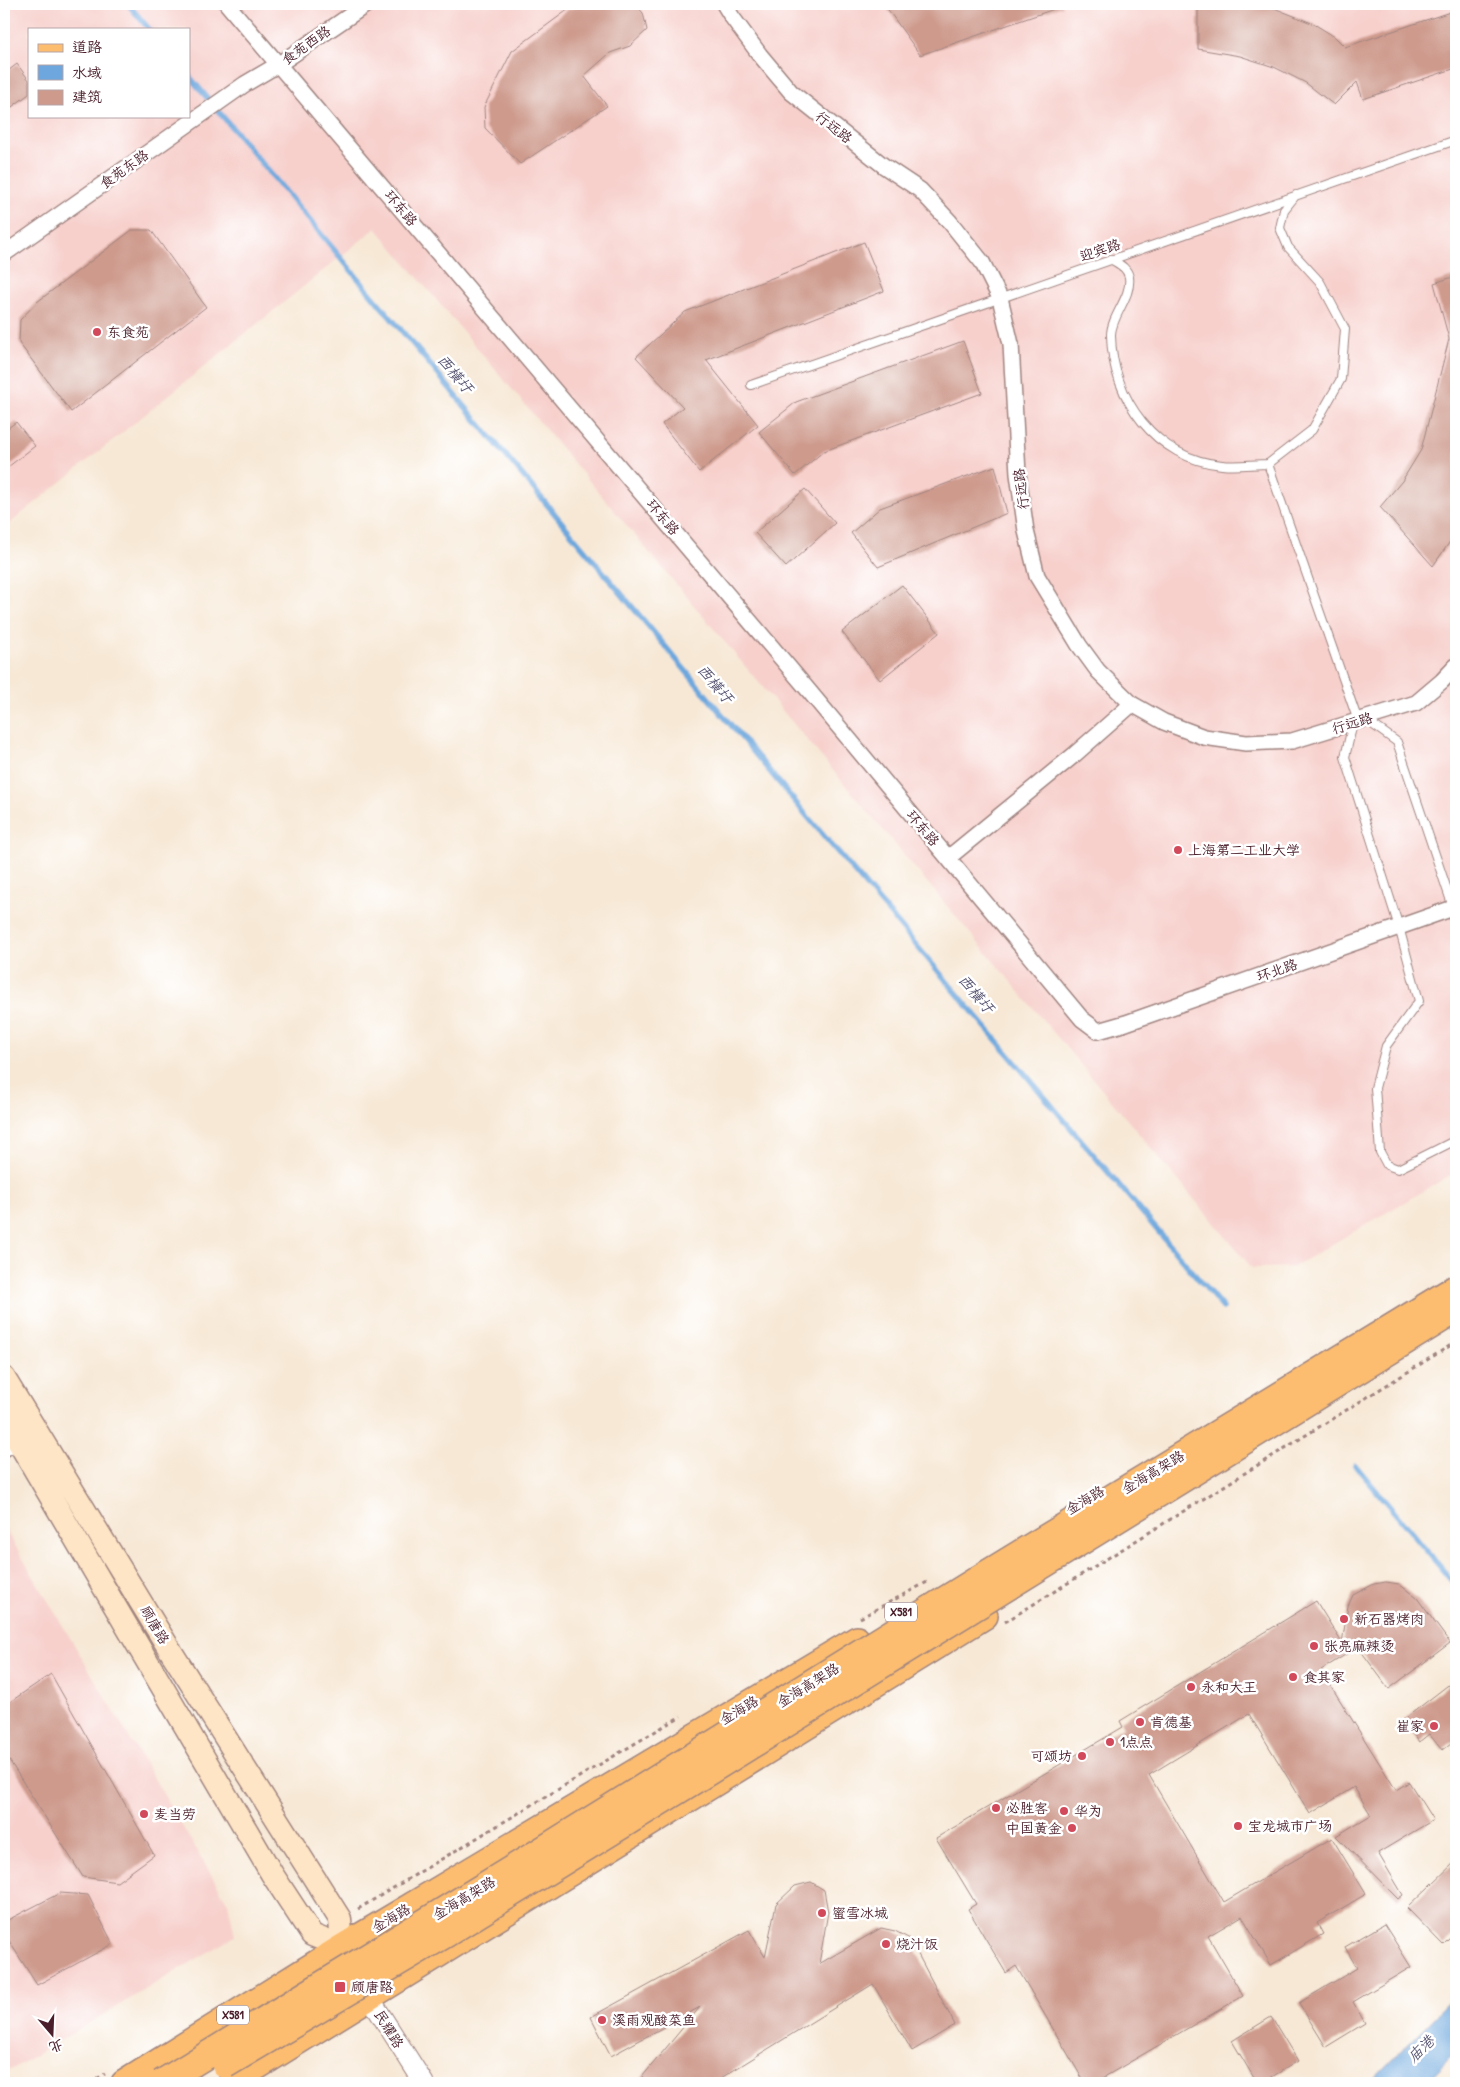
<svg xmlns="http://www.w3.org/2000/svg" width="1460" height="2087" font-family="'Patrick Hand','LXGW WenKai TC',sans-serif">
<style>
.built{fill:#f7d0cc;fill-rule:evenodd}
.water{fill:#6da7dd;stroke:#5c6384}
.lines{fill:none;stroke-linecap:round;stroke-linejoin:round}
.stream{stroke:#6da7dd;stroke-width:5.5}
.building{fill:#ce9a8c}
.service-casing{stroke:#a08480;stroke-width:10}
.minor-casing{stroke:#a08480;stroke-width:18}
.tertiary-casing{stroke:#a08480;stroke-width:21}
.secondary-casing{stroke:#a08480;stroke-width:25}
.primary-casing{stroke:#a08480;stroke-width:28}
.path{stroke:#a08480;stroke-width:3;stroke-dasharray:4 4;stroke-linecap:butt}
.service{stroke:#fff;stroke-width:8}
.minor{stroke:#fff;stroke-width:15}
.tertiary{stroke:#fff;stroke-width:19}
.secondary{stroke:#fee5c5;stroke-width:22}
.primary{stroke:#fcbd6f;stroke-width:25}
.trunk-bridge-casing{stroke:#a08480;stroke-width:29;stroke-linecap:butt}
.trunk-bridge{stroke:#fcbd6f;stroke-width:26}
.poi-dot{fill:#d1495b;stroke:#fff;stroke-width:2}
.labels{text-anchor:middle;stroke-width:5;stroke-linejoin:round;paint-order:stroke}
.shield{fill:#fff;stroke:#80626b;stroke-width:1}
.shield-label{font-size:12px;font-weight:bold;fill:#4a1f2b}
.street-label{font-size:14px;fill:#4a1f2b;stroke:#fff}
.poi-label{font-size:14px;fill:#4a1f2b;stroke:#fff;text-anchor:start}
.water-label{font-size:15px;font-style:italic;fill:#585572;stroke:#fff}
</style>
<rect width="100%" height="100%" fill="#fff"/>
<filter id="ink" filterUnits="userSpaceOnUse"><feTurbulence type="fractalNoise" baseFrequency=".02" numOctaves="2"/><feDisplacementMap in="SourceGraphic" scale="10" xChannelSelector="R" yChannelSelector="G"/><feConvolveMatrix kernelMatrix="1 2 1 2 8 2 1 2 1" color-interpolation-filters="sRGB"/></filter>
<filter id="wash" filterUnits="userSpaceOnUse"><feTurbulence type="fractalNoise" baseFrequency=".0096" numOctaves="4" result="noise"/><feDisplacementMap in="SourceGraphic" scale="20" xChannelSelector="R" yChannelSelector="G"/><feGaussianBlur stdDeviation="1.12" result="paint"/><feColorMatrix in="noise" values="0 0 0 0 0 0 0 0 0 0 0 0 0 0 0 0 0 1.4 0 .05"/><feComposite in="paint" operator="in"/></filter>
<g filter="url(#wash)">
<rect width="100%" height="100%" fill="#f7e8d5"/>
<path class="built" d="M4,4H1456V1172L1293,1267L1252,1268L376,228L4,528ZM29,29H189V116H29Z
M4,1527L228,1903L235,1936L4,2074Z"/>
<path class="water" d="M1456,1995V2052L1425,2083H1369Z"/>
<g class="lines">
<path class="stream" d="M128,4L149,29
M189,76L807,816L1223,1308
M1355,1465L1456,1586"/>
</g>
<g id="blocks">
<path class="building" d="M589,4H635L643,13L647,30L630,46L610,53L584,76L607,106L520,164L485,128L484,107L512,51L569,9Z
M884,4H1062L1063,6L920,55Z
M1198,4H1264L1314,24L1335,37L1345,47L1456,10V68L1363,99L1357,82L1334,105L1306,83L1274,67L1240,56L1198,49Z
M17,64L29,80V94L4,113V74Z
M132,230H151L206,307L71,412L19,343L20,320L37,302Z
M864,242L884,291L706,360L758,425L699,472L662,424L683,407L636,357L685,312Z
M1456,276V533L1433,566L1380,507L1402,481L1421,450L1449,339L1434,283Z
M963,341L982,393L824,451L795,475L759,432L796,402Z
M16,422L35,446L4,470V431Z
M995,466L1007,513L878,567L851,533L880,508Z
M805,489L835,523L786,567L755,533Z
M902,585L939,633L880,680L842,632Z
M1386,1582L1399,1584L1417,1598L1450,1643L1389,1689L1358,1647L1321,1670L1396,1790L1409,1782L1433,1820L1378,1853L1403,1895L1398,1899L1336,1836L1371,1815L1354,1787L1310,1814L1249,1714L1149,1775L1224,1902L1332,1838L1366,1894L1317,1923L1323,1934L1271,1965L1242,1916L1208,1936L1243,1996L1094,2083H1085L1016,1966L1006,1973L968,1909L976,1904L936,1838L1123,1727L1120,1721L1316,1601L1342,1643L1348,1606L1353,1595L1374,1584Z
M51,1674L154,1855L117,1882L83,1877L4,1752V1706Z
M1456,1679V1739L1442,1750L1429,1734L1419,1742L1403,1720Z
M1456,1861V1932L1443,1945L1407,1908Z
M811,1882L824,1890L828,1912L819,1964L881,1928L895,1931L910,1939L955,2025L912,2051L873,1984L721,2078L724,2083H637L700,2007L611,2056L591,2017L749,1930L765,1957L776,1904L795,1886Z
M60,1893L88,1895L113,1944L37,1985L4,1933V1922Z
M1384,1924L1411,1967L1353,2002L1365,2023L1326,2047L1299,2003L1357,1968L1345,1947Z
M1271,2017L1298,2061L1262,2083H1257L1232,2041Z"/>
</g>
</g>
<g filter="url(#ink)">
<use href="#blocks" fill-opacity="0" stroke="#a08480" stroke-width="1"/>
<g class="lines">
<g class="service-casing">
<path id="service" d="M1296,195L1284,210L1280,228L1288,247L1320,282L1345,329L1341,379L1312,430L1268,464L1358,721
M1111,259C1118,264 1127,267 1129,277C1132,297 1111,316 1111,335C1112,399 1156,459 1222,465C1237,467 1253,464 1268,464
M751,385L1456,140
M1365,719L1397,742L1456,916
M1353,723L1345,757L1399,927L1419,1001L1386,1046L1375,1088L1380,1152L1387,1165L1398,1169L1456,1140"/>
</g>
<g class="minor-casing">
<path id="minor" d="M227,4L809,691L1082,1019L1098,1031L1126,1023L1456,907
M724,4L732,17L760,55L791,92L884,166L920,190L950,222L982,262L1000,298L1011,344L1018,474L1026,531L1037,576L1079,645L1098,671L1132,704L1164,722L1204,737L1246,743L1292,741L1416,703L1442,681L1456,666
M4,254L245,84L279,64L367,4
M948,858L1074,755L1132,704
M4,1449L24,1436"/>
</g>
<g class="tertiary-casing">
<path id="tertiary" d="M370,1998L424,2083"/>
</g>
<g class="secondary-casing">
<path id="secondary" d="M4,1378L170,1650L340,1919L342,1947L350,1961
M4,1417L272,1874L312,1935L342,1947"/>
</g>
<g class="primary-casing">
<path id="primary" d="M124,2083L342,1947L857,1639
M231,2083L985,1616"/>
</g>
<path class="path" d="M860,1618L929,1581
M1005,1622L1456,1342
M358,1909L681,1716
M90,2083L105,2074"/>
<use href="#service" class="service"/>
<use href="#minor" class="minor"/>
<use href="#tertiary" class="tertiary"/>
<use href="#secondary" class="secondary"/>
<use href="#primary" class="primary"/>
<g class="trunk-bridge-casing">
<path id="trunk-bridge" d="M225,2065L446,1934L1456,1310
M161,2083L513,1868L983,1576L1456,1288"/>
</g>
<use href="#trunk-bridge" class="trunk-bridge"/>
</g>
</g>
<g class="poi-dot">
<circle cx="97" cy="332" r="5"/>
<circle cx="1178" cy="850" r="5"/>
<circle cx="1344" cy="1619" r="5"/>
<circle cx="1314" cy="1646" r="5"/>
<circle cx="1293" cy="1677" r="5"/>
<circle cx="1191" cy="1687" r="5"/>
<circle cx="1140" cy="1722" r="5"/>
<circle cx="1434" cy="1726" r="5"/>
<circle cx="1110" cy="1742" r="5"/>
<circle cx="1082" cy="1756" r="5"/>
<circle cx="996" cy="1808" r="5"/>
<circle cx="1064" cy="1811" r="5"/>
<circle cx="144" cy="1814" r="5"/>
<circle cx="1238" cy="1826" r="5"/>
<circle cx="1072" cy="1828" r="5"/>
<circle cx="822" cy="1913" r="5"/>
<circle cx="886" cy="1944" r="5"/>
<rect x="334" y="1981" width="12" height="12" rx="2.5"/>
<circle cx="602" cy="2020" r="5"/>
</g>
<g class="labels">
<g class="shield">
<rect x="885" y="1602.5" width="32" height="19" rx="4"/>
<rect x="217" y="2005.5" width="32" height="19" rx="4"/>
</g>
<g class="shield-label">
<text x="901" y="1616">X581</text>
<text x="233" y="2019">X581</text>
</g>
<g class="street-label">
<text transform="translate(306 45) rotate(-35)" y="5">食苑西路</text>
<text transform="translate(834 127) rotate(38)" y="5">行远路</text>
<text transform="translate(124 169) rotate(-35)" y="5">食苑东路</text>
<text transform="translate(401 208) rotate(50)" y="5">环东路</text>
<text transform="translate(1100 250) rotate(-19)" y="5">迎宾路</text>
<text transform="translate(1021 489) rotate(-97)" y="5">行远路</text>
<text transform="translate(663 517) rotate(50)" y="5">环东路</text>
<text transform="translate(1352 723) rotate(-17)" y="5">行远路</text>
<text transform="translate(923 828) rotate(50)" y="5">环东路</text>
<text transform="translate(1277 970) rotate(-19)" y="5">环北路</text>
<text transform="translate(1153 1472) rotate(-31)" y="5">金海高架路</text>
<text transform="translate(1085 1500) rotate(-31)" y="5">金海路</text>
<text transform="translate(155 1625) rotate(59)" y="5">顾唐路</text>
<text transform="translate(808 1685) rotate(-32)" y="5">金海高架路</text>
<text transform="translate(739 1710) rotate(-31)" y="5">金海路</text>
<text transform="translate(464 1898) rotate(-31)" y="5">金海高架路</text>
<text transform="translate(391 1918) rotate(-31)" y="5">金海路</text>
<text transform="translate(389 2029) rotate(58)" y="5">民耀路</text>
</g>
<g class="poi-label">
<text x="107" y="337">东食苑</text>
<text x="1188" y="855">上海第二工业大学</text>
<text x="1354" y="1624">新石器烤肉</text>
<text x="1324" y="1651">张亮麻辣烫</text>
<text x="1303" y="1682">食其家</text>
<text x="1201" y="1692">永和大王</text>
<text x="1150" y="1727">肯德基</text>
<text x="1424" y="1731" text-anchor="end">崔家</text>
<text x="1120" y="1747">1点点</text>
<text x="1072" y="1761" text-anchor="end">可颂坊</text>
<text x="1006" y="1813">必胜客</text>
<text x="1074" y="1816">华为</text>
<text x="154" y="1819">麦当劳</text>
<text x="1248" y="1831">宝龙城市广场</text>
<text x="1062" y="1833" text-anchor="end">中国黄金</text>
<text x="832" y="1918">蜜雪冰城</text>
<text x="896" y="1949">烧汁饭</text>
<text x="351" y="1992">顾唐路</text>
<text x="612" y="2025">溪雨观酸菜鱼</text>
</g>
<g class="water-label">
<text transform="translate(455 374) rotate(50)" y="5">西横圩</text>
<text transform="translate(715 684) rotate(50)" y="5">西横圩</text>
<text transform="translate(976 994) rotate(50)" y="5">西横圩</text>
<text transform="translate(1421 2049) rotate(-44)" y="5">庙港</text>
</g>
</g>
<rect width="1460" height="2087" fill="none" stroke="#fff" stroke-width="20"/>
<rect x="28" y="28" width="162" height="90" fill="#ffffff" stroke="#b7a5aa"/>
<rect x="38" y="44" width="25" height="8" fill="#fcbd6f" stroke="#b7a5aa"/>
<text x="72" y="52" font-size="15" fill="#4a1f2b">道路</text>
<rect x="38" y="65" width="25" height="15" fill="#6da7dd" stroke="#b7a5aa"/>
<text x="72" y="78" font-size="15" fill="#4a1f2b">水域</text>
<rect x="38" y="90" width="25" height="15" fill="#ce9a8c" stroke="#b7a5aa"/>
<text x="72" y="102" font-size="15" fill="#4a1f2b">建筑</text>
<g transform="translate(52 2034) rotate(161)" stroke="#ffffff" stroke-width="4" paint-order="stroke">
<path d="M0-4L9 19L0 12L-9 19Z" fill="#4a1f2b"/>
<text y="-8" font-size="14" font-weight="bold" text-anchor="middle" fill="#4a1f2b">北</text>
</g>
</svg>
